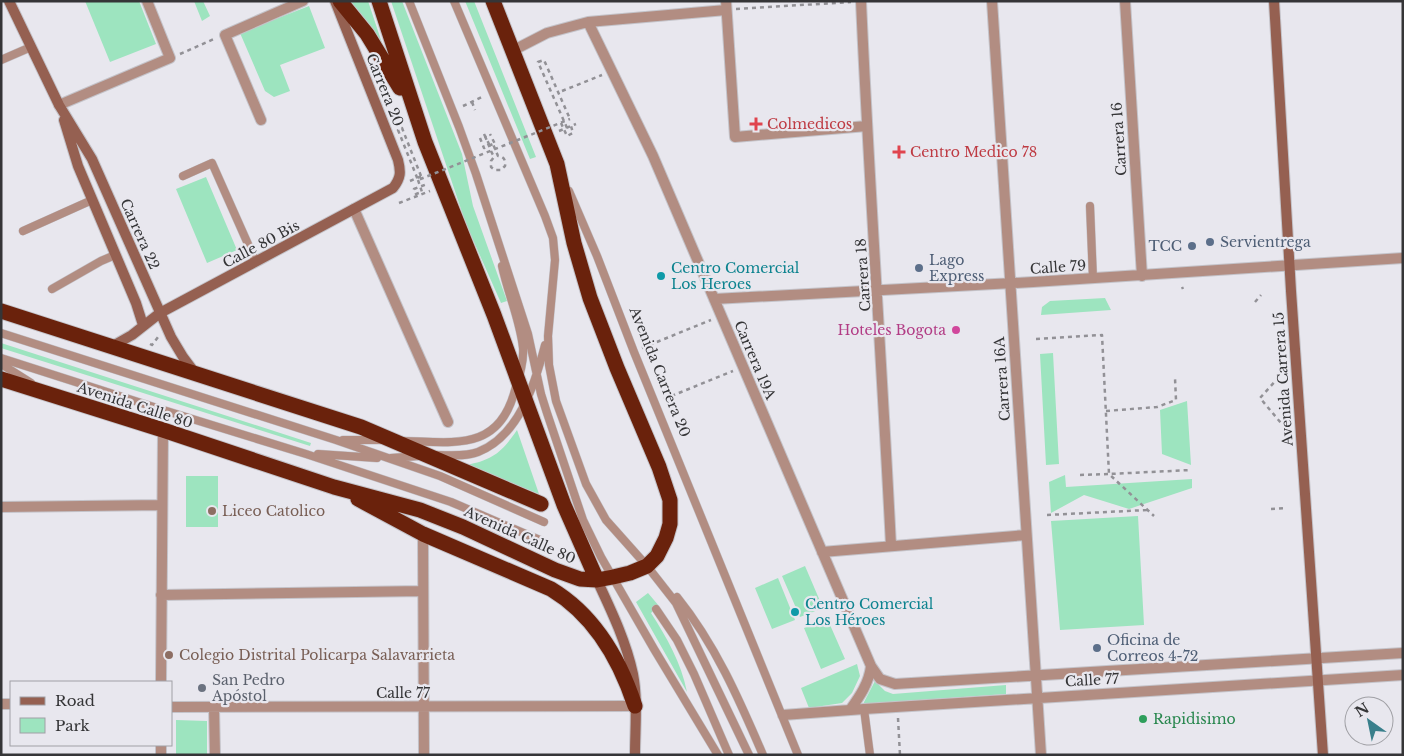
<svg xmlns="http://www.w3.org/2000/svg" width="1404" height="756" font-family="'Libre Baskerville',serif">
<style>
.green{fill:#9de4bf}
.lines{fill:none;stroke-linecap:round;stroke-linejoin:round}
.lane-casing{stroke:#c4c3c9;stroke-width:9}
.street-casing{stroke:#c4c3c9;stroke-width:12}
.secondary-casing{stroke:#c4c3c9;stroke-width:12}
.highway-casing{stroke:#c4c3c9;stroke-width:17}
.path{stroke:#929196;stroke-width:2.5;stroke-dasharray:4 4;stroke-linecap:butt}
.lane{stroke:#b28d82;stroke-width:8}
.street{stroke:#b28d82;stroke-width:10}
.secondary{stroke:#956051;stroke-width:10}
.highway{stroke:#6a220c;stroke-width:15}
.path-bridge{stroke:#929196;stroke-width:2.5;stroke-dasharray:4 4;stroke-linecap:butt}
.health-dot{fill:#e0444e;stroke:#e8e7ee;stroke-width:2}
.service-dot{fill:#5c6f8a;stroke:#e8e7ee;stroke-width:2}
.culture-dot{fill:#0f9aa8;stroke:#e8e7ee;stroke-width:2}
.hotel-dot{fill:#d1479c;stroke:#e8e7ee;stroke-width:2}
.education-dot{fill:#8d6e63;stroke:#e8e7ee;stroke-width:2}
.worship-dot{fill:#6b7280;stroke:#e8e7ee;stroke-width:2}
.leisure-dot{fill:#2e9e5b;stroke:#e8e7ee;stroke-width:2}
.labels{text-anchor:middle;stroke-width:4.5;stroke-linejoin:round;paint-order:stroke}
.street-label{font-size:14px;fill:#353537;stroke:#e8e7ee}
.health-label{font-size:14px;fill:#be3a42;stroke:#e8e7ee;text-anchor:start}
.service-label{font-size:14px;fill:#4e5e75;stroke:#e8e7ee;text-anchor:start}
.culture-label{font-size:14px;fill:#0d838f;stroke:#e8e7ee;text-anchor:start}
.hotel-label{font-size:14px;fill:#b23c85;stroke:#e8e7ee;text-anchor:end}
.education-label{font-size:14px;fill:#785e54;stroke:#e8e7ee;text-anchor:start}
.worship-label{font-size:14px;fill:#5b616d;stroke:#e8e7ee;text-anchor:start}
.leisure-label{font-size:14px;fill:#27864d;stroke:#e8e7ee;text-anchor:start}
</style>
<rect width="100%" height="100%" fill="#e8e7ee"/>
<path class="green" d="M85,1H139L156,44L110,62Z
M194,1H203L210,16L202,21Z
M349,1H368L383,46Z
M391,1H402L462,154L473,206L507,301L501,303L466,224Z
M465,1H474L536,157L530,159Z
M309,6L325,48L280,65L290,91L274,97L265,91L240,33Z
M206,177L237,250L207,263L176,189Z
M1105,298L1111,310L1041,315L1042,307L1050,301Z
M1,343L311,443L310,446L1,348Z
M1053,353L1059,464L1046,465L1040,354Z
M1187,401L1191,465L1162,454L1160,410Z
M517,430L539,494L466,465C493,460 502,452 517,430Z
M1065,475L1066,487L1192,479V488L1129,509L1084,495L1051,513L1049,482Z
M186,476H218V527H186Z
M1138,516L1144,625L1060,630L1051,521Z
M805,566L823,608L800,617L782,576Z
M778,578L795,620L772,629L755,588Z
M648,593L659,606L651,613C667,638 681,662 687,692L636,602Z
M827,618L845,659L821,669L804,628Z
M857,664L860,676L852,693L842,703L809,708L801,688Z
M875,681L885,691L893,694L1006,685V694L863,704Z
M176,720L207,721V755H176Z"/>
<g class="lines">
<g class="lane-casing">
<path id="lane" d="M409,1L459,127L476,174L528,334L541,394L547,413L583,520L601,557L654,649L718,755
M454,1L545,216L553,238L555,260L548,336L549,365L556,401L586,484L606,520L647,566L676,603L749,755
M1,60L31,47
M183,176L212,163L256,262
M569,191L597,256L634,352L798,755
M1090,206L1093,279
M23,231L92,200
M52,289L101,261L115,255
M1,333L336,440L440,476L544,522
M1,358L160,409L306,454L451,502L542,541
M1,364L31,383
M343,440H382
M403,441C454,442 499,452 515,390C519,377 524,362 523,348C520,320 508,294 502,266
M318,454L377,458
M436,455C449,455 465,457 478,452C519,436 535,384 545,345
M391,458L419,456
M677,597C715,644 739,699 763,755
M656,609L677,640L694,674L729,755
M864,709L870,755"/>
</g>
<g class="street-casing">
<path id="street" d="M726,1L735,137L867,126
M861,1C869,183 882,365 891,546
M992,1L1041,755
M1125,1L1142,276
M588,22L653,156L871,666C869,683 860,696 850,710
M512,51L547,33L588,22L726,10
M59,105L170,58L147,1
M261,120L225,35L303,1
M354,209L448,422
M714,299L1033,282L1403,258
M1,507L162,505
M423,534L424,755
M822,552L1026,535
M161,595L423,591
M871,666L880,679L895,684L1403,653
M161,682L163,430
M1,704H11
M171,707L635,706
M214,707L215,755
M783,715L864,709L1403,675
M161,755V745"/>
</g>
<g class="secondary-casing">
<path id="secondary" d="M9,1L59,105L92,159L171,337L183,357L195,373
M1274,1L1291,291L1323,755
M64,120L78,166L136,303L143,325
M111,347L132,335L160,313L393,188C401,178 401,172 398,160L335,1
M597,580C611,610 626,641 633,674C638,700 635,728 635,755"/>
</g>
<g class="highway-casing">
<path id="highway" d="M340,1L367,34L400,88
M379,1L425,142L494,315L564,505L597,580
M1,311L361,427L541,504
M1,379L163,430L334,487L420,510L463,527L555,570L580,579L597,580L613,577L630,573L647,566L657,556L666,538L670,524V500L659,467L617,368L590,298L574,243L557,164L493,1
M358,499L423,534L551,589C594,615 620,660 635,706"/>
</g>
<path class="path" d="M736,9L851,2
M180,54L214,39
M562,91L602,75
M472,102L475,110
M463,106L484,96
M567,128L538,62L544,60L570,119
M559,131L576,124
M484,134L490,146
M480,138L484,148L493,144H495L490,134
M491,151L494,157L491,161V167L495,170H501L505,166C506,161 504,156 498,156L493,144
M418,180L422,192L416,194L414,189L427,184
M410,181L424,175
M399,203L430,191
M1182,287L1183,289
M1255,302L1261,295
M1036,339L1102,335L1109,474L1191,470
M150,344L152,345L158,337
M642,348L711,320
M1279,377L1260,398L1281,423
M664,399L733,371
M1106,411L1157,407L1176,400L1175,378
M1080,475L1109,474L1154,516
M1271,509L1287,508
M1047,515L1147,510
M898,718L900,755"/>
<use href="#lane" class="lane"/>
<use href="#street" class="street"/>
<use href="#secondary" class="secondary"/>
<use href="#highway" class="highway"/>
<path class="path-bridge" d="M561,123L567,136L573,133L571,126
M485,136L491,151
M421,176L402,128L398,130L418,180L570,119"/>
</g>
<g class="health-dot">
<path d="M753.5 116.5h5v5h5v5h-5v5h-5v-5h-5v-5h5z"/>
<path d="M896.5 144.5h5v5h5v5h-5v5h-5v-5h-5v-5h5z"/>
</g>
<g class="service-dot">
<circle cx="1210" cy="242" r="5"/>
<circle cx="1192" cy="246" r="5"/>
<circle cx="919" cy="268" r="5"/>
<circle cx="1097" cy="648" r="5"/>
</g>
<g class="culture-dot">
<circle cx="661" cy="276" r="5"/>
<circle cx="795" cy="612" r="5"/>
</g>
<circle class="hotel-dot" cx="956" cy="330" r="5"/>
<g class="education-dot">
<circle cx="212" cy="511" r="5"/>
<circle cx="169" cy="655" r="5"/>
</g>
<circle class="worship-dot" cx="202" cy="688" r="5"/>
<circle class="leisure-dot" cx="1143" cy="719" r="5"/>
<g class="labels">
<g class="street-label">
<text transform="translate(385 90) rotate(68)" y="5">Carrera 20</text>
<text transform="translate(1119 139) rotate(-94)" y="5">Carrera 16</text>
<text transform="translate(140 234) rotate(66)" y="5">Carrera 22</text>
<text transform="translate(261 244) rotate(-28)" y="5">Calle 80 Bis</text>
<text transform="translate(1058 267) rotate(-4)" y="5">Calle 79</text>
<text transform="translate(863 275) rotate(-94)" y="5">Carrera 18</text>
<text transform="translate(755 360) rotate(67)" y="5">Carrera 19A</text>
<text transform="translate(660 372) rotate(68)" y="5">Avenida Carrera 20</text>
<text transform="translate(1002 379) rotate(-94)" y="5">Carrera 16A</text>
<text transform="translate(1283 379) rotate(-94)" y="5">Avenida Carrera 15</text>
<text transform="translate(135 405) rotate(18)" y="5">Avenida Calle 80</text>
<text transform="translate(520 535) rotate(24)" y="5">Avenida Calle 80</text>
<text transform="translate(1092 680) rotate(-3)" y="5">Calle 77</text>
<text x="403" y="698">Calle 77</text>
</g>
<g class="health-label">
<text x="767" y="129">Colmedicos</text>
<text x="910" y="157">Centro Medico 78</text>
</g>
<g class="service-label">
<text x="1220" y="247">Servientrega</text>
<text x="1182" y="251" text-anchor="end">TCC</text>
<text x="929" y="265">Lago<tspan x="929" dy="16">Express</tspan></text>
<text x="1107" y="645">Oficina de<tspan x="1107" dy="16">Correos 4-72</tspan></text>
</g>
<g class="culture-label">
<text x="671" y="273">Centro Comercial<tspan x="671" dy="16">Los Heroes</tspan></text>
<text x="805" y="609">Centro Comercial<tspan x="805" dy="16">Los Héroes</tspan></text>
</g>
<g class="hotel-label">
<text x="946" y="335">Hoteles Bogota</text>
</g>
<g class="education-label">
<text x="222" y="516">Liceo Catolico</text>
<text x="179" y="660">Colegio Distrital Policarpa Salavarrieta</text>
</g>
<g class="worship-label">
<text x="212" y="685">San Pedro<tspan x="212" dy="16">Apóstol</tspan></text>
</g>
<g class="leisure-label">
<text x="1153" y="724">Rapidisimo</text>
</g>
</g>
<rect width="1404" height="756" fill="none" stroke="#353537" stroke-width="5"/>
<rect x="10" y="681" width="162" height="65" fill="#e8e7ee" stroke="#a0a0a5"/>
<rect x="20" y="697" width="25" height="8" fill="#956051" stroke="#a0a0a5"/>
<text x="55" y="706" font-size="15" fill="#353537">Road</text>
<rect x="20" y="718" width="25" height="15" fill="#9de4bf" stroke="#a0a0a5"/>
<text x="55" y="731" font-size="15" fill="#353537">Park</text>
<g transform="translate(1369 721) rotate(327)"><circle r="24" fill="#e8e7ee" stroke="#a0a0a5"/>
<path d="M0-4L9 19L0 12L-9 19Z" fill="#397f8b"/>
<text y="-8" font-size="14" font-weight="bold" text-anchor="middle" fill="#353537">N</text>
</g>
</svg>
